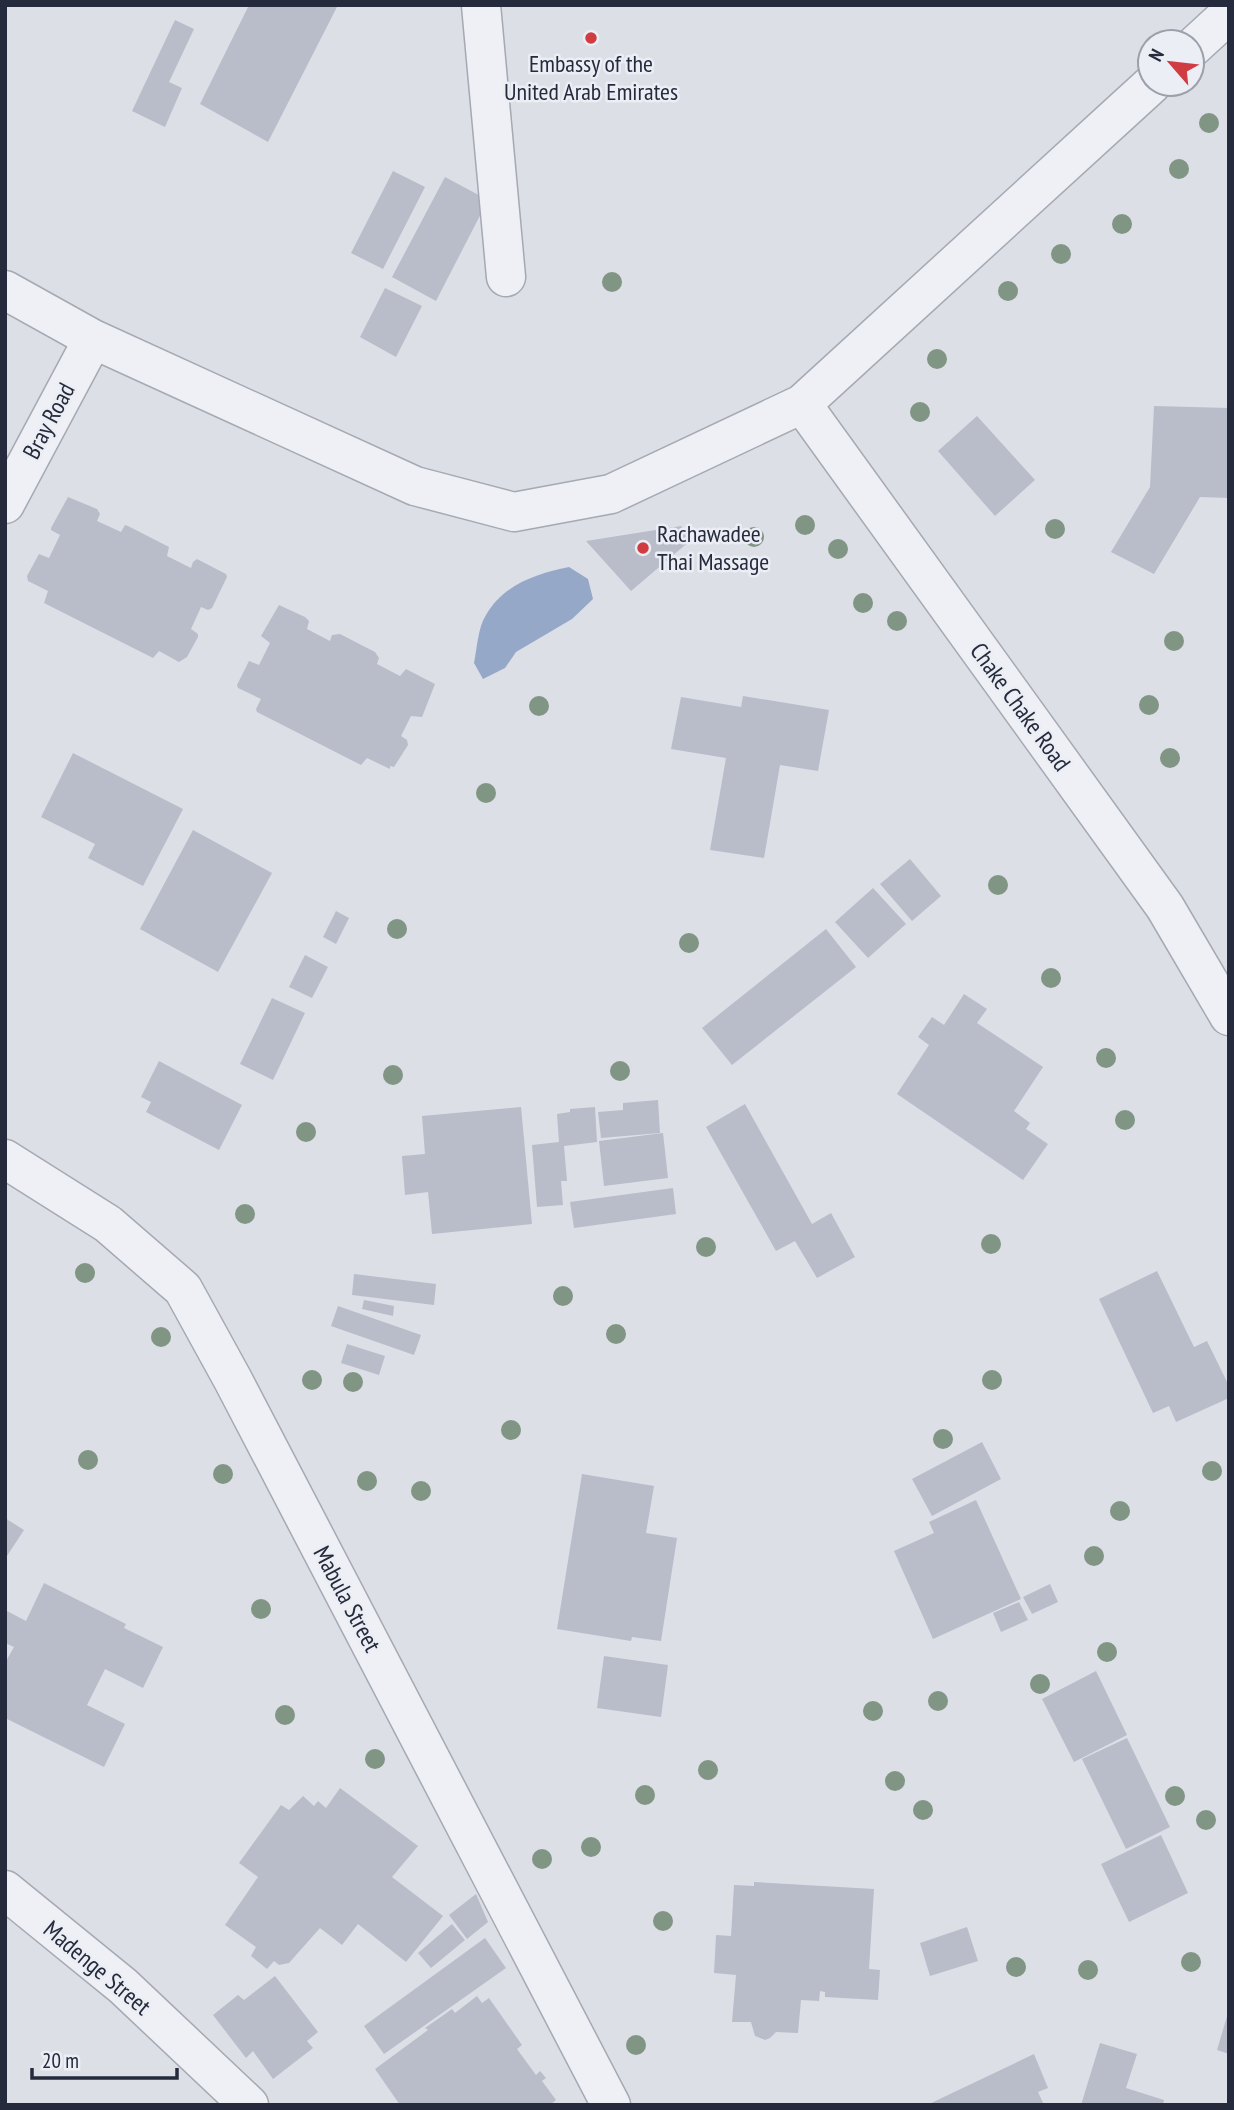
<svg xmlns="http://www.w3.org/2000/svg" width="1234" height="2110" font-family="'PT Sans Narrow',sans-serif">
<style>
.water{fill:#95a8c7}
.building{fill:#b9bdc9}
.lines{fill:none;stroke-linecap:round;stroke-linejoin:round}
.minor-casing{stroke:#a5a9b3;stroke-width:41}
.minor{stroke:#eef0f5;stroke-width:38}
.tree{fill:#809584}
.poi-dot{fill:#cf3d42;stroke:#ebeef4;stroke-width:2.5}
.labels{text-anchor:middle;stroke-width:5;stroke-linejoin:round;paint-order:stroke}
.poi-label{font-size:24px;fill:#252b3c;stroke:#ebeef4}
.street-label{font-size:24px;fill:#252b3c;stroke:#ebeef4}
</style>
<rect width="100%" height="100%" fill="#dcdfe6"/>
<path class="water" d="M569,567L588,579L593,599L572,619L516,652L505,668L483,679L474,663C477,649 478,627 486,615C504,584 536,574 569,567Z"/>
<path class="building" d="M249,5H338L268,142L200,104Z
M175,20L194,29L169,82L182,88L165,127L132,111Z
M393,171L425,187L383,269L351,253Z
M445,177L488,200L436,301L392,277Z
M385,288L422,306L396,357L360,337Z
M1154,406L1229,408V498L1200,497L1154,574L1111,552L1150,487Z
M977,416L1035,480L995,516L938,451Z
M68,497L97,509L100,514L97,521L121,532L125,525L128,526L169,547L167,556L191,568L193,562L197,559L226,574L227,577L212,608L208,610L201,607L191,629L198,634V637L187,657L179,662L159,651L153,658L44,603L48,591L28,581L27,576L39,554L49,558L60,535L51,530V528Z
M681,526L691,540L631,591L586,541Z
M279,605L305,617L309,621L307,629L330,641L332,635L340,634L375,652L379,658L377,664L400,676L406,669L435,684L422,717L411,716L401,736L407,740L408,745L394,767L390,766V769L367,758L361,765L257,712L256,709L261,699L238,688L237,685L249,661L259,665L270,643L261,636Z
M743,696L829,710L818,771L780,765L764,858L710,850L726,758L671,749L681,697L741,707Z
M73,753L183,809L143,886L88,858L95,844L41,817Z
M193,830L272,873L218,972L140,929Z
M910,859L941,896L912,921L880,884Z
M873,888L906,924L868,958L835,922Z
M336,911L349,918L336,944L323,937Z
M826,929L856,967L732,1065L702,1028Z
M305,955L328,967L312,998L289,987Z
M964,994L987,1009L977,1023L1043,1067L1014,1111L1030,1123L1026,1129L1048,1144L1023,1180L897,1094L929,1045L918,1037L932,1017L944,1025Z
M272,998L305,1013L273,1080L240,1064Z
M159,1061L242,1105L219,1150L146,1112L151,1102L141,1097Z
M658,1100L660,1133L601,1138L598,1112L623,1110V1103Z
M745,1104L812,1224L831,1213L855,1257L817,1278L795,1241L776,1251L706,1127Z
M521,1107L532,1224L432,1234L428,1192L405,1195L402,1156L425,1154L422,1116Z
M595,1107L597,1142L564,1146L567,1181H561L563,1205L537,1207L532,1145L559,1142L557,1114L570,1112V1109Z
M663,1133L668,1178L604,1186L599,1141Z
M673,1188L676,1214L574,1228L570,1202Z
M1157,1271L1194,1347L1207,1341L1229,1386V1398L1176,1422L1169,1406L1153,1413L1099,1299Z
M354,1274L436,1284L434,1305L352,1295Z
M364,1300L394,1306L393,1316L362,1309Z
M338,1306L421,1335L414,1355L331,1326Z
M347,1344L385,1356L379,1375L341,1363Z
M982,1442L1001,1479L932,1516L912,1479Z
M582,1474L654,1486L646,1533L677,1538L661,1641L632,1637L631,1641L557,1629Z
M976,1500L1021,1599L933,1639L894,1551L934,1533L929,1522Z
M5,1518L24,1530L5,1559Z
M44,1583L126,1624L124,1628L163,1647L143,1688L105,1669L87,1705L125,1724L104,1767L5,1718V1663L14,1647L5,1643V1610L26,1621Z
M1050,1584L1058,1602L1032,1614L1023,1597Z
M1019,1602L1028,1620L1001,1632L993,1613Z
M604,1656L668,1665L661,1717L597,1708Z
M1096,1671L1127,1735L1074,1762L1042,1699Z
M1127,1738L1170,1827L1126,1849L1082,1759Z
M340,1788L418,1846L392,1877L443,1916L406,1962L358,1924L342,1945L320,1928L289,1963L279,1965L274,1961L267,1969L251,1956L256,1947L225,1925L258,1877L239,1863L281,1805L289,1810L303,1796L314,1806L318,1801L326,1808Z
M1161,1835L1188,1893L1129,1922L1101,1864Z
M754,1882L874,1889L869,1969L880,1970L878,2000L825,1997V1992L820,1991L819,2001L801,2000L798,2033L776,2032L770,2038L765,2040L755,2036L751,2022H732L736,1975L714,1973L716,1935L731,1936L734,1885L754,1886Z
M476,1894L488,1922L467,1939L449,1915Z
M452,1924L465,1940L431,1968L418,1953Z
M967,1927L978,1961L930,1976L920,1943Z
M485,1938L506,1968L384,2054L364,2026Z
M275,1976L318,2032L307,2041L313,2048L273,2079L253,2051L246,2058L213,2015L238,1995L244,2000Z
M477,1996L482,2003L489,1998L522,2045L517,2049L536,2075L540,2071L546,2078L542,2081L556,2100L550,2105H400L375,2069L428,2030L425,2028L452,2009L455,2013Z
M1228,2013H1229V2054L1217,2050Z
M1100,2043L1137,2054L1126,2088L1164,2100L1163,2105H1081Z
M1034,2054L1048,2088L1038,2092L1044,2105H927Z"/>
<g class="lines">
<g class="minor-casing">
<path id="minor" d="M481,5L506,277
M1192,48L1229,14
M5,290L93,339L415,486L514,512L611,494L802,404L1152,84
M802,404L1165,907L1229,1016
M5,504L93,339
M5,1159L108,1224L183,1289L233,1380L611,2105
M5,1890L123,1986L249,2105"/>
</g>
<use href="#minor" class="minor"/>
</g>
<g class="tree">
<circle cx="1209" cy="123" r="10"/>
<circle cx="1179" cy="169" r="10"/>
<circle cx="1122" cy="224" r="10"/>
<circle cx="1061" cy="254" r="10"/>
<circle cx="612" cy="282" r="10"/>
<circle cx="1008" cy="291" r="10"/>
<circle cx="937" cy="359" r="10"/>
<circle cx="920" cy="412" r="10"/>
<circle cx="805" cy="525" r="10"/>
<circle cx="1055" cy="529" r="10"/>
<circle cx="754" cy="537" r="10"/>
<circle cx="838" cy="549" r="10"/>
<circle cx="863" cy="603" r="10"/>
<circle cx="897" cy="621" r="10"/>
<circle cx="1174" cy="641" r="10"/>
<circle cx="1149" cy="705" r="10"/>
<circle cx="539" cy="706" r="10"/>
<circle cx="1170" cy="758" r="10"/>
<circle cx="486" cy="793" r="10"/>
<circle cx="998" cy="885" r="10"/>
<circle cx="397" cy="929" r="10"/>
<circle cx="689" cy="943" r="10"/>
<circle cx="1051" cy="978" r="10"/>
<circle cx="1106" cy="1058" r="10"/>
<circle cx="620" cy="1071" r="10"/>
<circle cx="393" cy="1075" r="10"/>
<circle cx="1125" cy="1120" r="10"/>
<circle cx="306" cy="1132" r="10"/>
<circle cx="245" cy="1214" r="10"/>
<circle cx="991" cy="1244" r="10"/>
<circle cx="706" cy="1247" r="10"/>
<circle cx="85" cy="1273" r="10"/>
<circle cx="563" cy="1296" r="10"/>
<circle cx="616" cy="1334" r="10"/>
<circle cx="161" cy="1337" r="10"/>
<circle cx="312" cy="1380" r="10"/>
<circle cx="992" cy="1380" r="10"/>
<circle cx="353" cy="1382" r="10"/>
<circle cx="511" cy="1430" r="10"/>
<circle cx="943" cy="1439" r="10"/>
<circle cx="88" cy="1460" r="10"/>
<circle cx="1212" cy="1471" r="10"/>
<circle cx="223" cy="1474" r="10"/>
<circle cx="367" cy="1481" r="10"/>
<circle cx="421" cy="1491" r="10"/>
<circle cx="1120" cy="1511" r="10"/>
<circle cx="1094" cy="1556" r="10"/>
<circle cx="261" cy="1609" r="10"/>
<circle cx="1107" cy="1652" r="10"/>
<circle cx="1040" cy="1684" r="10"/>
<circle cx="938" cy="1701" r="10"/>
<circle cx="873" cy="1711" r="10"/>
<circle cx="285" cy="1715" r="10"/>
<circle cx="375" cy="1759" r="10"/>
<circle cx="708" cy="1770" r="10"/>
<circle cx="895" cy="1781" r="10"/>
<circle cx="645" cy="1795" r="10"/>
<circle cx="1175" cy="1796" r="10"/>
<circle cx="923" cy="1810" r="10"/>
<circle cx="1206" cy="1820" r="10"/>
<circle cx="591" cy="1847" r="10"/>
<circle cx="542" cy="1859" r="10"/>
<circle cx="663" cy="1921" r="10"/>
<circle cx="1191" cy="1962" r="10"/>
<circle cx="1016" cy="1967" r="10"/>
<circle cx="1088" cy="1970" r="10"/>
<circle cx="636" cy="2045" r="10"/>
</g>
<g class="poi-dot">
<circle cx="591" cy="38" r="7"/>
<circle cx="643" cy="548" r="7"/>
</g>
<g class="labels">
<g class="poi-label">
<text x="591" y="72">Embassy of the<tspan x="591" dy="28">United Arab Emirates</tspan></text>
<text x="657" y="542" text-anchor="start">Rachawadee<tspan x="657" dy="28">Thai Massage</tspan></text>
</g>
<g class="street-label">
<text transform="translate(49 421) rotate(-62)" y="8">Bray Road</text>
<text transform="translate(1020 707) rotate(54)" y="8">Chake Chake Road</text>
<text transform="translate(347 1599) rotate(62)" y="8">Mabula Street</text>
<text transform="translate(97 1968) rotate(40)" y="8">Madenge Street</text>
</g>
</g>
<rect width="1234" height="2110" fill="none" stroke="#252b3c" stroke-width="14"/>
<g transform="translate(1171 63) rotate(298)"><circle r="33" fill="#ebeef4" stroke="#9ca0aa" stroke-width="2"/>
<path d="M0-5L12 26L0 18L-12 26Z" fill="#cf3d42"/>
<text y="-10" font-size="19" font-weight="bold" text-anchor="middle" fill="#252b3c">N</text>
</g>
<path d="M32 2068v10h145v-10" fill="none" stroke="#252b3c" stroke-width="3.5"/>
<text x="42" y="2068" font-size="21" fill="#252b3c" stroke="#ebeef4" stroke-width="5" paint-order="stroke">20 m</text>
</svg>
